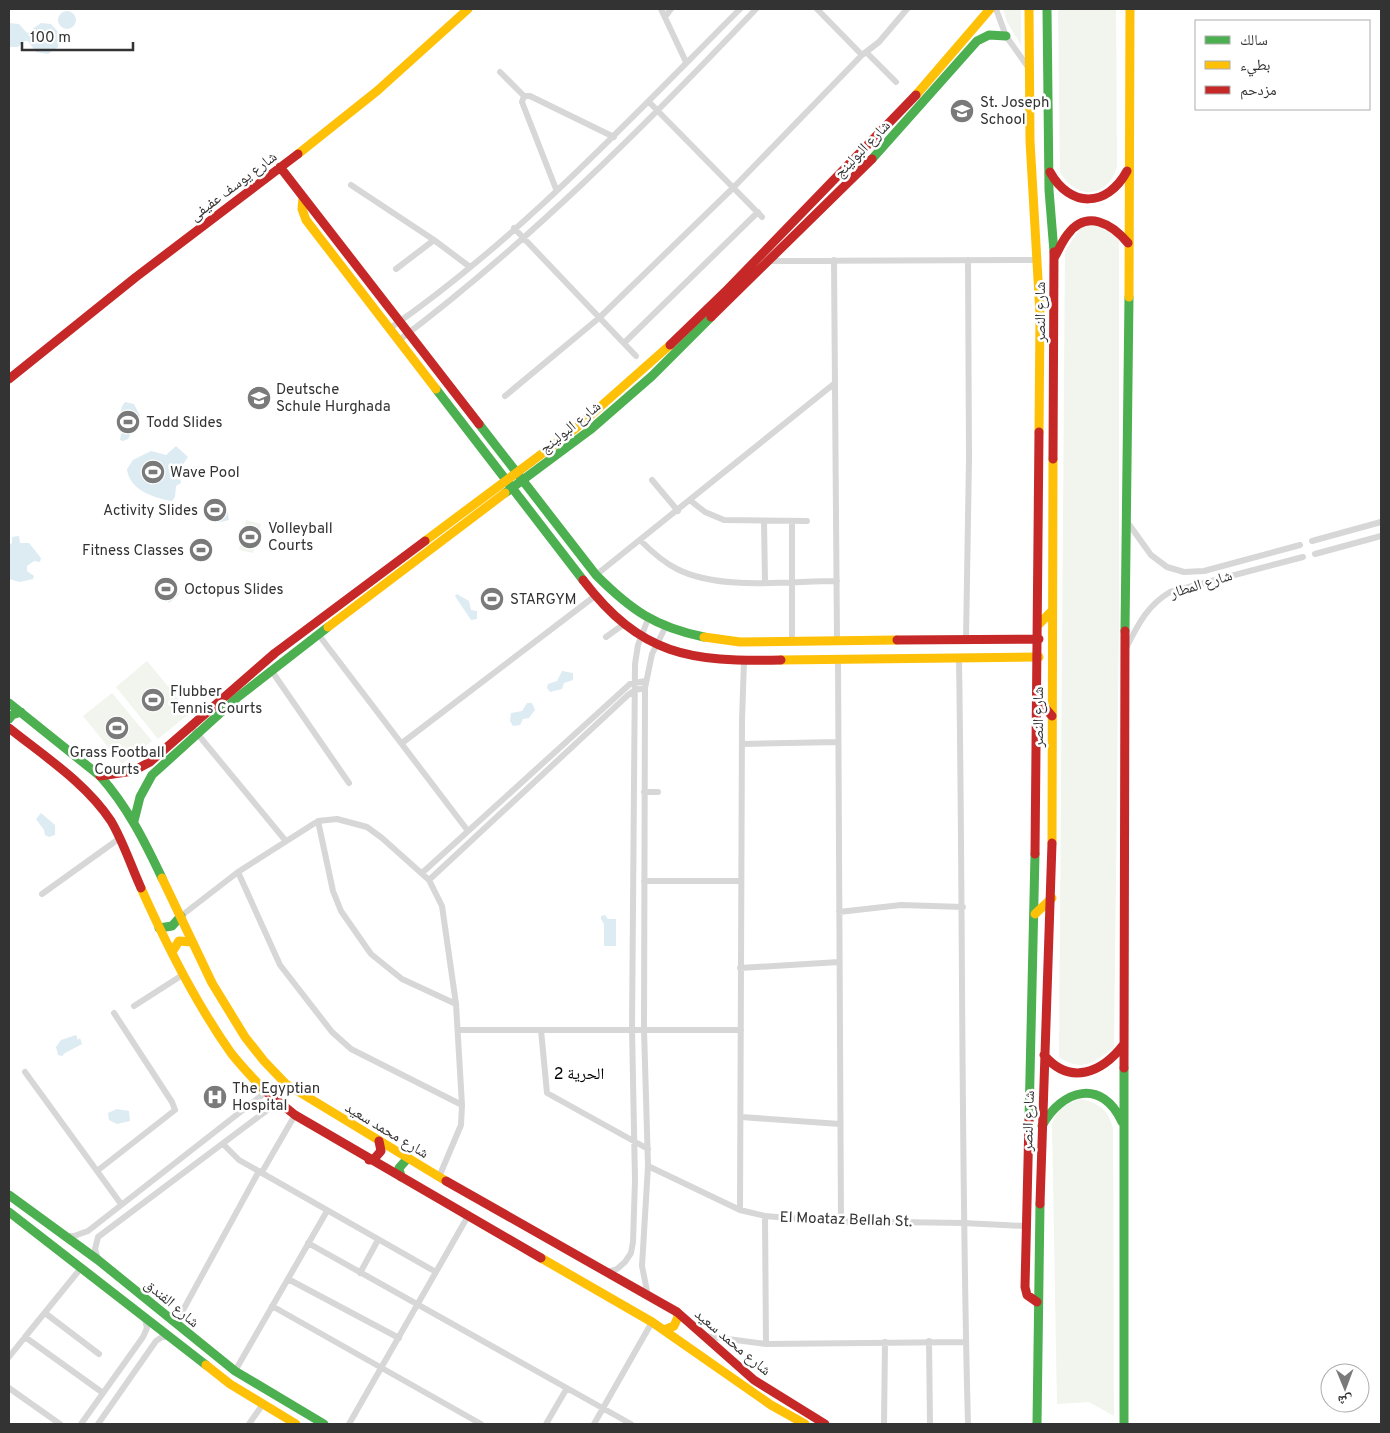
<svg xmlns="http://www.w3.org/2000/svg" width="1390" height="1433" font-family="Overpass,'Noto Naskh Arabic',sans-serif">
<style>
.green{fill:#f1f5ed}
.water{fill:#ddebf3}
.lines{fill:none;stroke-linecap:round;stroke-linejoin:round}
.street{stroke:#d7d7d7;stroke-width:6}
.fast{stroke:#4caf50;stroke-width:9}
.slow{stroke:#ffc107;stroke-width:9}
.jam{stroke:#c62828;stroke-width:9}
.labels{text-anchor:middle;stroke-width:5;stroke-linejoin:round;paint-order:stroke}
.poi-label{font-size:15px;fill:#333;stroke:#fff;text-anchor:start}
.street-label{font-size:15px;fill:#333;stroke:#fff}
.neighbourhood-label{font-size:16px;fill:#000;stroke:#fff}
</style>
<rect width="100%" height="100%" fill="#fff"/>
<path class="green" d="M1003,9H1021V45L1007,22Z
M1058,9H1116L1117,166C1109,198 1076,201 1060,172Z
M1099,224L1119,236V613L1114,1048C1093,1062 1083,1073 1059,1057L1065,251L1081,227Z
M246,520L261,524L253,553L239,550Z
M147,661L190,713L158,739L116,687Z
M112,693L152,741L122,764L83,716Z
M1082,1099C1100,1104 1108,1110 1113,1128L1114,1416L1089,1402L1057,1404L1052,1124C1058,1108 1066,1103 1082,1099Z"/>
<path class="water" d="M58 20a9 9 0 1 1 18 0a9 9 0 1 1-18 0Z
M9,23L19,24L27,33L41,23L51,24L60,34L58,47L48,54L36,52L28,41H24L18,47H9Z
M125,402L134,404L140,416L128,439L123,441L120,440L121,434L124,432C120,424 118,409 125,402Z
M176,446L188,457L179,470L181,483L176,486L175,497L172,501C154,498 129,490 127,469L133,460L151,451L166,455Z
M217,500L223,501L228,514L229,520C217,524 211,521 204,512L206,506Z
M19,536L20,543H29L41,558L40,562L34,561L27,566V571L34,576L33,579L20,582L9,579V545L12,543V537Z
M164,576L179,594L169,603L154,584Z
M457,594L469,601L471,610L477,611V619L471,620L455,596Z
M562,671L573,673V680L564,683L562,689L550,692L547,688L548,684L557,681Z
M527,703H532L535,710L529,718L523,719L520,725L513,726L510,721L511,713L522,711Z
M41,813L55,825V835L49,837L45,835L44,830L36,819Z
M605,915L608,919H616V946H604V924L601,919V916Z
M76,1035L78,1040L80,1038L82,1044L65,1053L62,1056L58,1055L56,1047L61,1040Z
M117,1109L129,1111L130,1121L117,1124L109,1120L108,1113Z"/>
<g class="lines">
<path class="street" d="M661,9L686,62
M817,9L862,55
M996,9L1006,36L1028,67
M665,17L671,9
M866,52L896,82
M500,72L524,96
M649,102L762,217
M351,185L434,240L470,267
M556,189L522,102L524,96H530L614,137
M514,228L636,356
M834,260L837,641
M770,261L1038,260
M396,269L434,240
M389,329C519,239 629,120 740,9
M398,341C528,243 644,127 756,9
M624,343L758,212
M505,396L599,318L734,187L862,55L879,42L907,9
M652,480L678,511
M691,501L705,512L724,520L807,521
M764,521L765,582
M792,521V641
M1128,523L1151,555L1167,567L1184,572L1204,571L1300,545
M641,541C652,552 663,562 677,569C720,591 789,581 837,581
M1312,541L1381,522
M1315,554L1381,536
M596,575L835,383
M318,634L468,831
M606,637L624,624
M966,640L969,458L968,260
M1127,646C1139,623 1148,605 1170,592L1303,557
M838,659L841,1222
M959,659C963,914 961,1169 968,1424
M271,670L349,783
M191,726L285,840
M402,743L595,596
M742,744L838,742
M644,792H658
M318,821L333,891L341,911L371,954L402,979L456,1004
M238,872L280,965L332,1032L351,1049L462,1105
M422,873L630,684L645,681
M429,880L628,695L635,690L645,688
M644,881H741
M42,894L120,838
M839,912L901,905L963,907
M181,916L238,872L318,821L337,819L367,827L382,838L429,880L442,906L456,1004L462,1105L461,1125L439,1177
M740,968L839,962
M134,1006L184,974
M458,1030H741
M541,1030L547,1093L648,1149
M25,1072L121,1204
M741,1117L840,1124
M223,1144L239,1160L436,1272
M648,1166L740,1210L765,1216L825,1221L963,1223L1025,1226
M97,1171L175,1110L172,1102L114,1013
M262,1172L295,1115
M740,1210L742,720L744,661
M765,1216L766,1344
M67,1236H74L88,1231L266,1092
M308,1243L631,1424
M98,1259L95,1249L98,1237L278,1102
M81,1268L25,1337L103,1393
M607,1272L617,1269L625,1262L631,1253L633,1242L635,1180L632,1029L635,664L638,645L648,619
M360,1273L378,1240
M288,1279L399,1338
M648,1296L642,1266L648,1166L644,1029L645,688L652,654L666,626
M272,1306L481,1424
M45,1313L99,1354
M176,1323L259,1171
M705,1336L766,1344L966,1342
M929,1341L930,1424
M9,1357L25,1337
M235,1371L327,1211
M9,1388L60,1424
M81,1424L143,1337L147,1328L145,1319
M98,1424L156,1341L162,1337H169
M249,1424L263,1404
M349,1424L468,1216
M546,1424L567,1388
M594,1424L652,1322
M884,1424L885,1342"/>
<path class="fast" d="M1047,9L1049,190L1054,252
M872,159L977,41L989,35L1006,36
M436,389L583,580
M479,424L596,575C631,610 655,627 704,637
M505,493L590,430L652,376L711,317
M1125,631L1129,297
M9,703L100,776C127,806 145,842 162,878
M9,719L12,715L21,712
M134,821L140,797L152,775L238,697L328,627
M159,928L172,926L181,916
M1029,1120L1035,854
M1042,1126C1062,1089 1102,1078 1122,1122
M401,1177L399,1168L408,1158
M9,1195L98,1260L235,1371L324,1424
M9,1212L206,1365
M1037,1424L1040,1204
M1124,1424V1068"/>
<path class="slow" d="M1029,9L1030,141L1040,314L1039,432
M916,95L990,9
M298,154L377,91L468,9
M303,198L302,209L306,220L436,389
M1129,297L1130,9
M425,541L575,429L670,345
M1038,625L1052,611
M328,627L505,493
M704,637L740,642L897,640
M781,660L1039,657
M1052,843L1053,459
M162,878L212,983L245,1037L264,1061L286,1084L446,1181
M141,888C166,944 195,1002 231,1053C241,1066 253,1078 264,1090
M1035,914L1052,898
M172,952L179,941L192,942
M541,1258L652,1322L771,1405L805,1424
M664,1330L674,1326L678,1317L677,1312
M206,1365L230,1384L296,1424"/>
<path class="jam" d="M280,167L479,424
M1050,172C1070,208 1107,208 1127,171
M1054,258C1059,250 1062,241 1068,234C1087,209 1112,224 1128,243
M711,317L872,159
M670,345L728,289L916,95
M9,379L136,277L298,154
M1053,459L1054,252
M583,580C641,656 690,662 781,660
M897,640L1039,639
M1038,700L1052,716
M9,728C44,756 86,783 111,821C123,841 131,866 141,888
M100,776L133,771L150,762L275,653L425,541
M1035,854L1039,432
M1044,1055C1070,1086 1102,1073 1124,1044
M1124,1068L1125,631
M264,1090L295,1115L541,1258
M1029,1120L1025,1287L1027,1295L1037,1302
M369,1160L374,1159L381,1151L379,1141
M446,1181L677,1312L754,1380L825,1424
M1040,1204L1052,843"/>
</g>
<defs>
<g id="school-disc" transform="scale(1.25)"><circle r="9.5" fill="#7a7a7a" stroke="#fff"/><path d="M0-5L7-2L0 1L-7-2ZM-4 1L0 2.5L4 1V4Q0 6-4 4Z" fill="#fff"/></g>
<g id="stadium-disc" transform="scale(1.25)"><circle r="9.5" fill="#7a7a7a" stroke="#fff"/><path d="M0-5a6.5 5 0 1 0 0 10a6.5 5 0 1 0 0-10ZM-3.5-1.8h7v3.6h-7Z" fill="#fff"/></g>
<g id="hospital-disc" transform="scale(1.25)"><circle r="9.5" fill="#7a7a7a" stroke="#fff"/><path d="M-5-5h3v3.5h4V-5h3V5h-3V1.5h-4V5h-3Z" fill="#fff"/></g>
</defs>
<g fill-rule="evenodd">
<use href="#school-disc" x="962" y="111"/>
<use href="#school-disc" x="259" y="398"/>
<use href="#stadium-disc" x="128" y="422"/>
<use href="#stadium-disc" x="153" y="472"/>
<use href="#stadium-disc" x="215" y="510"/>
<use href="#stadium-disc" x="250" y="537"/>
<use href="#stadium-disc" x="201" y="550"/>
<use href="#stadium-disc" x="166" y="589"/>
<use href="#stadium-disc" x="492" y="599"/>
<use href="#stadium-disc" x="153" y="700"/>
<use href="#stadium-disc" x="117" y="728"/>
<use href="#hospital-disc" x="215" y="1097"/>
</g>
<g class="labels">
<g class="poi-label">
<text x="980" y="107">St. Joseph<tspan x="980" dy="17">School</tspan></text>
<text x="276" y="394">Deutsche<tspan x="276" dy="17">Schule Hurghada</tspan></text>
<text x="146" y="427">Todd Slides</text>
<text x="170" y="477">Wave Pool</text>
<text x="198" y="515" text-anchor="end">Activity Slides</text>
<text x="268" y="533">Volleyball<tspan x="268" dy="17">Courts</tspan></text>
<text x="184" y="555" text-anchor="end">Fitness Classes</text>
<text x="184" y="594">Octopus Slides</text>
<text x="510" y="604">STARGYM</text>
<text x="170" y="696">Flubber<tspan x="170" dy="17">Tennis Courts</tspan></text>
<text x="117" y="757" text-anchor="middle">Grass Football<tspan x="117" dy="17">Courts</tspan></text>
<text x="232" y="1093">The Egyptian<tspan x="232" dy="17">Hospital</tspan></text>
</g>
<g class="street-label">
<text transform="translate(862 149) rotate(-46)" y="5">شارع البولينج</text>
<text transform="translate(233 186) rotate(-37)" y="5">شارع يوسف عفيفى</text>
<text transform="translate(1040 312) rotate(-90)" y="5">شارع النصر</text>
<text transform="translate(570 427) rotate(-39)" y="5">شارع البولينج</text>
<text transform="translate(1201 584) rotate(-17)" y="5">شارع المطار</text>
<text transform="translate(1038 717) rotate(-90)" y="5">شارع النصر</text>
<text transform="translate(1028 1121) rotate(-88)" y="5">شارع النصر</text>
<text transform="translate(387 1130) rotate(31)" y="5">شارع محمد سعيد</text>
<text transform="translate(846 1219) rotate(2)" y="5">El Moataz Bellah St.</text>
<text transform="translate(172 1303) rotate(40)" y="5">شارع الفندق</text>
<text transform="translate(733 1342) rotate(40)" y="5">شارع محمد سعيد</text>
</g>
<g class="neighbourhood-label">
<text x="579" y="1079">الحرية 2</text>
</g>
</g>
<rect width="1390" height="1433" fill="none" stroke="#333333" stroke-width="20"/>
<rect x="1195" y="20" width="175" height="90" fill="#ffffff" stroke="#adadad"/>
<rect x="1205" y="36" width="25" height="8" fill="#4caf50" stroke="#adadad"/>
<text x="1240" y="45" font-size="15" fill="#333333">سالك</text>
<rect x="1205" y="61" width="25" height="8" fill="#ffc107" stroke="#adadad"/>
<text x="1240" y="70" font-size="15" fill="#333333">بطيء</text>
<rect x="1205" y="86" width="25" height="8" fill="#c62828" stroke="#adadad"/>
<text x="1240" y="95" font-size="15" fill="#333333">مزدحم</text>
<g transform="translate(1345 1388) rotate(179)"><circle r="24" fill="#ffffff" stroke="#adadad"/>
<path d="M0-4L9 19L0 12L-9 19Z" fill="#7a7a7a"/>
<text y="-8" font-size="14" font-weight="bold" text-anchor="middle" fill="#333333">ش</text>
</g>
<path d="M22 42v8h111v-8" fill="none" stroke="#333333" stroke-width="2.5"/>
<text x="30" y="42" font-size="15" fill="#333333" stroke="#ffffff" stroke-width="4" paint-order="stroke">100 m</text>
</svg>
